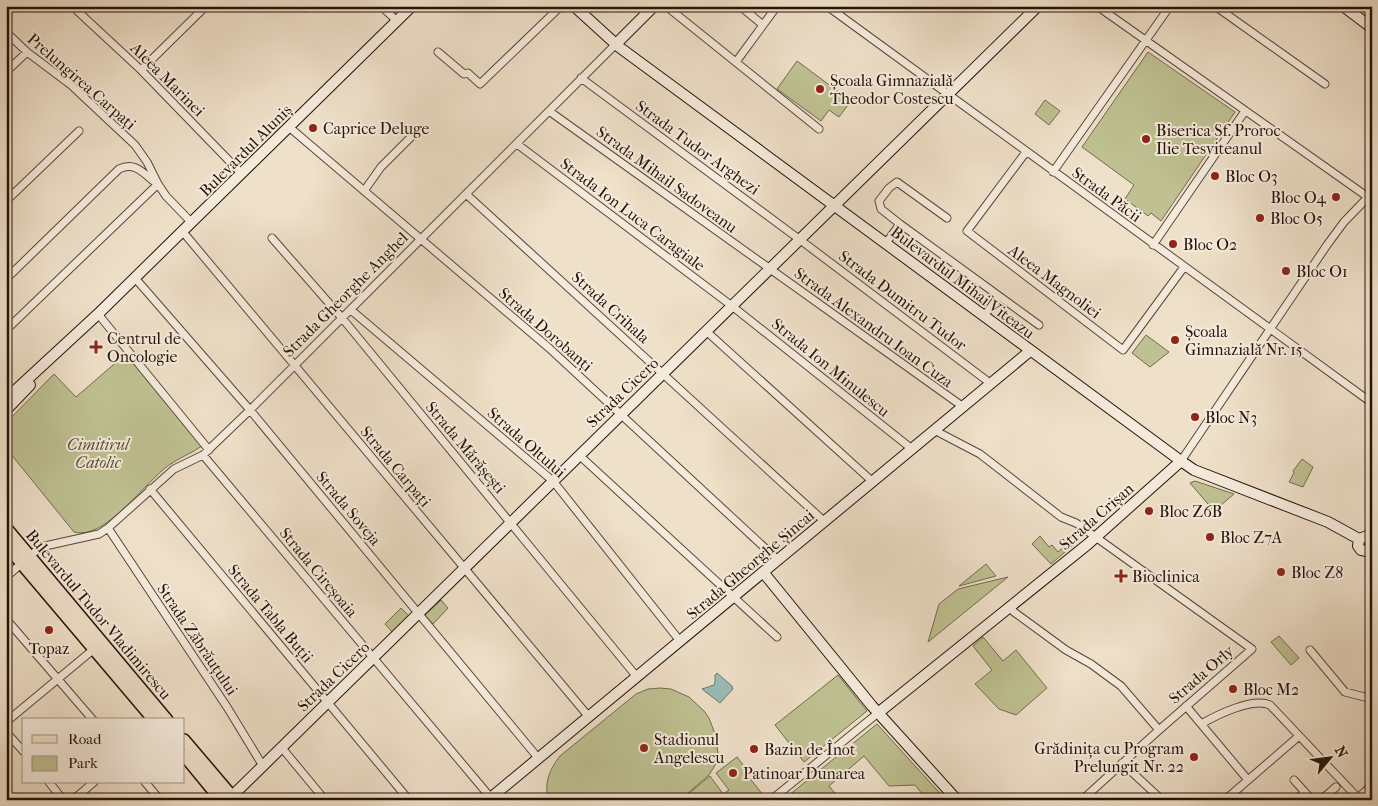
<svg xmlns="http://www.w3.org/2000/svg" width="1378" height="806" font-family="'IM FELL French Canon',serif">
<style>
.green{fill:#bfc192;stroke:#726a4e}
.water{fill:#9abdb9;stroke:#6b7973}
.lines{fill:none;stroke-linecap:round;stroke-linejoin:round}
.street-casing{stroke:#584639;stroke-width:9}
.secondary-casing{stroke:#251209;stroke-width:12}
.primary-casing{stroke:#251209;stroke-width:14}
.street{stroke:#f5ebdc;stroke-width:7}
.secondary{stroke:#f5ebdc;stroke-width:10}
.primary{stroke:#efe0c9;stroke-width:11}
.poi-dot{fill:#8f2418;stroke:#f5ebdc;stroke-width:2}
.labels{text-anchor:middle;stroke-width:4;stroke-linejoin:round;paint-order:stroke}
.street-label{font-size:16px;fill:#251209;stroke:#f5ebdc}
.poi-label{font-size:16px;fill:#251209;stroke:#f5ebdc;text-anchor:start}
.park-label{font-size:16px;font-style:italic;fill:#5b4f39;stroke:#f5ebdc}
</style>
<rect width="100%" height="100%" fill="#efe0c9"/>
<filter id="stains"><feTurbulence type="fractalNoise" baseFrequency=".004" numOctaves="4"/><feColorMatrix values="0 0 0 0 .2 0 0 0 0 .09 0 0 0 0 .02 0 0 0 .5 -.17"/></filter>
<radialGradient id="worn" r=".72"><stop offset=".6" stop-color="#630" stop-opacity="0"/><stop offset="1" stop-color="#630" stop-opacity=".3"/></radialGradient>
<path class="green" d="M1148,52L1235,112L1161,221L1151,213L1148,216L1125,199L1134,185L1082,147Z
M797,61L851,101L839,117L829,110L821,121L777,89Z
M1045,100L1060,111L1049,125L1035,114Z
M1146,335L1169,352L1150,367L1132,353Z
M127,353L202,446C192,453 179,458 169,465C145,482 105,541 74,532L10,453L6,456V423L54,374L76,397Z
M1302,459L1313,467L1303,487L1289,482L1294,473L1293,471Z
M1195,481L1234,494L1214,511L1190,483Z
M1040,536L1049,547L1052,545L1058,552L1069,542L1072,546L1051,564L1032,544Z
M986,564L996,576L959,586Z
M1008,577L928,642L939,604L958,589Z
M441,600L448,608L433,624L425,615Z
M401,608L409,616L392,632L385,624Z
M1279,636L1299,658L1291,665L1271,642Z
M983,637L1003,661L1016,650L1047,688L1016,715L999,709L975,684L992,670L973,646Z
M838,675L867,711L804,762L775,725Z
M660,688L671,689L689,697L704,711L709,718L715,734L718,753L717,762L709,775L680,800H549C543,784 550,769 560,756L636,694L648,689Z
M877,724L946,800H927L915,785L889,786L864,756L829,786L838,797L834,800H783Z
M737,757L750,774L748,776L767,800H681L710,776L723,794L729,790L716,773Z"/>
<path class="water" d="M717,673L732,686L733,689L720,703L702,689L714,685L715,682V675Z"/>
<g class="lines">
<g class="street-casing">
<path id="street" d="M72,6L141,70L242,174
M381,6L397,21
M666,6L819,129
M740,6L763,25
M827,6L1372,403
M1097,6L1372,200
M1215,6L1325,84
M305,8L307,6
M6,32L27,52L71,85L135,145L147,162L158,184L166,196L192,223
M438,52L464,74L468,73L480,84L561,6
M736,62L777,6
M141,70L206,6
M6,72L27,52
M581,78L799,239L990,383
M549,111L962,406
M289,127L549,348L778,560
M517,144L732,306L912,449
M1026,152L967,231L1123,350L1184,267
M1053,172L1170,6
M364,191L381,167L415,133
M466,194L825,522
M6,201L79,131
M900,224L881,209L879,201L889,188L897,182L947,218
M183,232L589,717
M272,238L342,318L637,677
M886,243L900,224L999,296
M1153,245L1245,111
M135,278L250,410L539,759
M6,279L119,169C135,161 143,173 156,183
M351,310L553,481L680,641
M98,314L209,450
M984,316L999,296L1039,325
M6,330L158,184
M706,331L873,482
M934,430L980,454L1061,517L1076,523L1252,649L1159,730L1082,800
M203,455L491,798
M579,455L777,637
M1181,461L1327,245L1344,222L1372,193
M150,489L409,800
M108,528L227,707L263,766
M6,577L37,550L45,546L99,534L108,528L174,469L203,455L250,410L616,44
M1010,607L1014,612L1066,650L1091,664L1121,686L1159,730
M6,619L93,720
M1310,650L1345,692L1369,698L1372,701
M1186,706L1248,780
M6,722L94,649
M1201,724C1217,715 1253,697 1270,705L1358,798
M6,732L24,752
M282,748L325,800
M1122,763L1162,800
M1294,780L1312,800
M49,782L63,800
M145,782L160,800
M73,800L94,782
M771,800L878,713
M1225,800L1299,736
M1296,800L1305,792
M1321,800L1336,787
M1356,800L1372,785"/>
</g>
<g class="secondary-casing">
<path id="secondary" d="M574,6L619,47L1181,461L1194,470L1328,522L1359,539
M1343,6L1372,28
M616,44L654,6
M6,399L98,314L412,6
M6,410L30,385
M1359,539L1358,546L1361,550L1367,551L1372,548
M1359,539L1367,536L1372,540
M763,572L872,706L957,800
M878,713L1088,544L1181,461
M228,800L1038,6
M488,800L1030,351"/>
</g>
<g class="primary-casing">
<path id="primary" d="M6,528L167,720
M6,544L27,570L154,720
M184,740L235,800
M184,755L221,800"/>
</g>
<use href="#street" class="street"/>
<use href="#secondary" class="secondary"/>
<use href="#primary" class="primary"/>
</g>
<g class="poi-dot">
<circle cx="820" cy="89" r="5"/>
<circle cx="313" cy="128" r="5"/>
<circle cx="1146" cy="139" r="5"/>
<circle cx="1215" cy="176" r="5"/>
<circle cx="1336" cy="197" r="5"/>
<circle cx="1260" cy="218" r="5"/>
<circle cx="1173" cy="244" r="5"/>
<circle cx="1286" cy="271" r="5"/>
<circle cx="1175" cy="340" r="5"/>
<path d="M93.5 339.5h5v5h5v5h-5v5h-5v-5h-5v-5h5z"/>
<circle cx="1195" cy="417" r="5"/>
<circle cx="1149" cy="511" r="5"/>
<circle cx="1210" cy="537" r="5"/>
<circle cx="1281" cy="572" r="5"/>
<path d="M1118.5 568.5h5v5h5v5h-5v5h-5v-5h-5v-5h5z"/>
<circle cx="49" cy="630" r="5"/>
<circle cx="1233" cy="689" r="5"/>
<circle cx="644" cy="748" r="5"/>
<circle cx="754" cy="749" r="5"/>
<circle cx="1194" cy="757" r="5"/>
<circle cx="733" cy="773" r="5"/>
</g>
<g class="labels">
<g class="street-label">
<text transform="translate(168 79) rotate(45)" y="6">Aleea Marinei</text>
<text transform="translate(82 81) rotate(41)" y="6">Prelungirea Carpați</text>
<text transform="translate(698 147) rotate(36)" y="6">Strada Tudor Arghezi</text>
<text transform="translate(245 150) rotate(-45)" y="6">Bulevardul Aluniș</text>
<text transform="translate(667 179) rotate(36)" y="6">Strada Mihail Sadoveanu</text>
<text transform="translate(1107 194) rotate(36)" y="6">Strada Păcii</text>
<text transform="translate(633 214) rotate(37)" y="6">Strada Ion Luca Caragiale</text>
<text transform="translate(1055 281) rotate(37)" y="6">Aleea Magnoliei</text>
<text transform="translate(963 282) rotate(37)" y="6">Bulevardul Mihai Viteazu</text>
<text transform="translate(345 294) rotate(-45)" y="6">Strada Gheorghe Anghel</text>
<text transform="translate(903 300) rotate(37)" y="6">Strada Dumitru Tudor</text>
<text transform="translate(611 307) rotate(42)" y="6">Strada Crihala</text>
<text transform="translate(874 327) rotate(36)" y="6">Strada Alexandru Ioan Cuza</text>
<text transform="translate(546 329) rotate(41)" y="6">Strada Dorobanți</text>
<text transform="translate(831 367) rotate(39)" y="6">Strada Ion Minulescu</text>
<text transform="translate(622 392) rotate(-44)" y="6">Strada Cicero</text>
<text transform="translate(527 442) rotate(41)" y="6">Strada Oltului</text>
<text transform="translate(466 447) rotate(50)" y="6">Strada Mărășești</text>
<text transform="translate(396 466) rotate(50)" y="6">Strada Carpați</text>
<text transform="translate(349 508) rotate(50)" y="6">Strada Soveja</text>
<text transform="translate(1096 516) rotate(-41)" y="6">Strada Crișan</text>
<text transform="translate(750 564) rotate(-40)" y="6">Strada Gheorghe Șincai</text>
<text transform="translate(319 572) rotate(50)" y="6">Strada Cireșoaia</text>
<text transform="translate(271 613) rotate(50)" y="6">Strada Tabla Buții</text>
<text transform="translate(99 614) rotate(50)" y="6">Bulevardul Tudor Vladimirescu</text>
<text transform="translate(198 639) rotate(56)" y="6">Strada Zăbrăuțului</text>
<text transform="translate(1201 674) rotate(-41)" y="6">Strada Orly</text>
<text transform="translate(333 676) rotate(-44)" y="6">Strada Cicero</text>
</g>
<g class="poi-label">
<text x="830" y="86">Școala Gimnazială<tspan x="830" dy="18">Theodor Costescu</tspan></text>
<text x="323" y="134">Caprice Deluge</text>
<text x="1156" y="136">Biserica Sf. Proroc<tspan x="1156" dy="18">Ilie Tesviteanul</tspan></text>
<text x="1225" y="182">Bloc O3</text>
<text x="1326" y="203" text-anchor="end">Bloc O4</text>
<text x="1270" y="224">Bloc O5</text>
<text x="1183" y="250">Bloc O2</text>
<text x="1296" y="277">Bloc O1</text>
<text x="1185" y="337">Școala<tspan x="1185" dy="18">Gimnazială Nr. 15</tspan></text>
<text x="107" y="344">Centrul de<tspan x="107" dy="18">Oncologie</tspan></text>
<text x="1205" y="423">Bloc N3</text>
<text x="1159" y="517">Bloc Z6B</text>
<text x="1220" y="543">Bloc Z7A</text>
<text x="1291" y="578">Bloc Z8</text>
<text x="1132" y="582">Bioclinica</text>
<text x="49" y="654" text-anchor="middle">Topaz</text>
<text x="1243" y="695">Bloc M2</text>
<text x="654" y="745">Stadionul<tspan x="654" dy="18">Angelescu</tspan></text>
<text x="1184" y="754" text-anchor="end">Grădinița cu Program<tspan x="1184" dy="18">Prelungit Nr. 22</tspan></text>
<text x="764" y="755">Bazin de Înot</text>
<text x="743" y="779">Patinoar Dunarea</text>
</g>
<g class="park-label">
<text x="98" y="450">Cimitirul<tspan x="98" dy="18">Catolic</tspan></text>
</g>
</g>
<rect width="1378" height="806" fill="none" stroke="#efe0c9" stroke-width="25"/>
<rect x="8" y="8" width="1363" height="791" fill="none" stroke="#251209" stroke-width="2.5"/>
<rect x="12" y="12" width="1353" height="781" fill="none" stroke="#251209"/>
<rect x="22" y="718" width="162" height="65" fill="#f5ebdc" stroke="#a29488"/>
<rect x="32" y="735" width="25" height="8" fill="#efe0c9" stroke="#a29488"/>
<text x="68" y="744" font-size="15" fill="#251209">Road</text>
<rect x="32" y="756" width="25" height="15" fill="#bfc192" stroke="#a29488"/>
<text x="68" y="768" font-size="15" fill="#251209">Park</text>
<g transform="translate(1330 758) rotate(61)" stroke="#f5ebdc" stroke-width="4" paint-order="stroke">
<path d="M0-4L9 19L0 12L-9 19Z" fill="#251209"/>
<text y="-8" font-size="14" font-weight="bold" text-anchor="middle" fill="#251209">N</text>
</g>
<rect width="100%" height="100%" filter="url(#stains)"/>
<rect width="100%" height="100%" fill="url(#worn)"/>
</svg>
